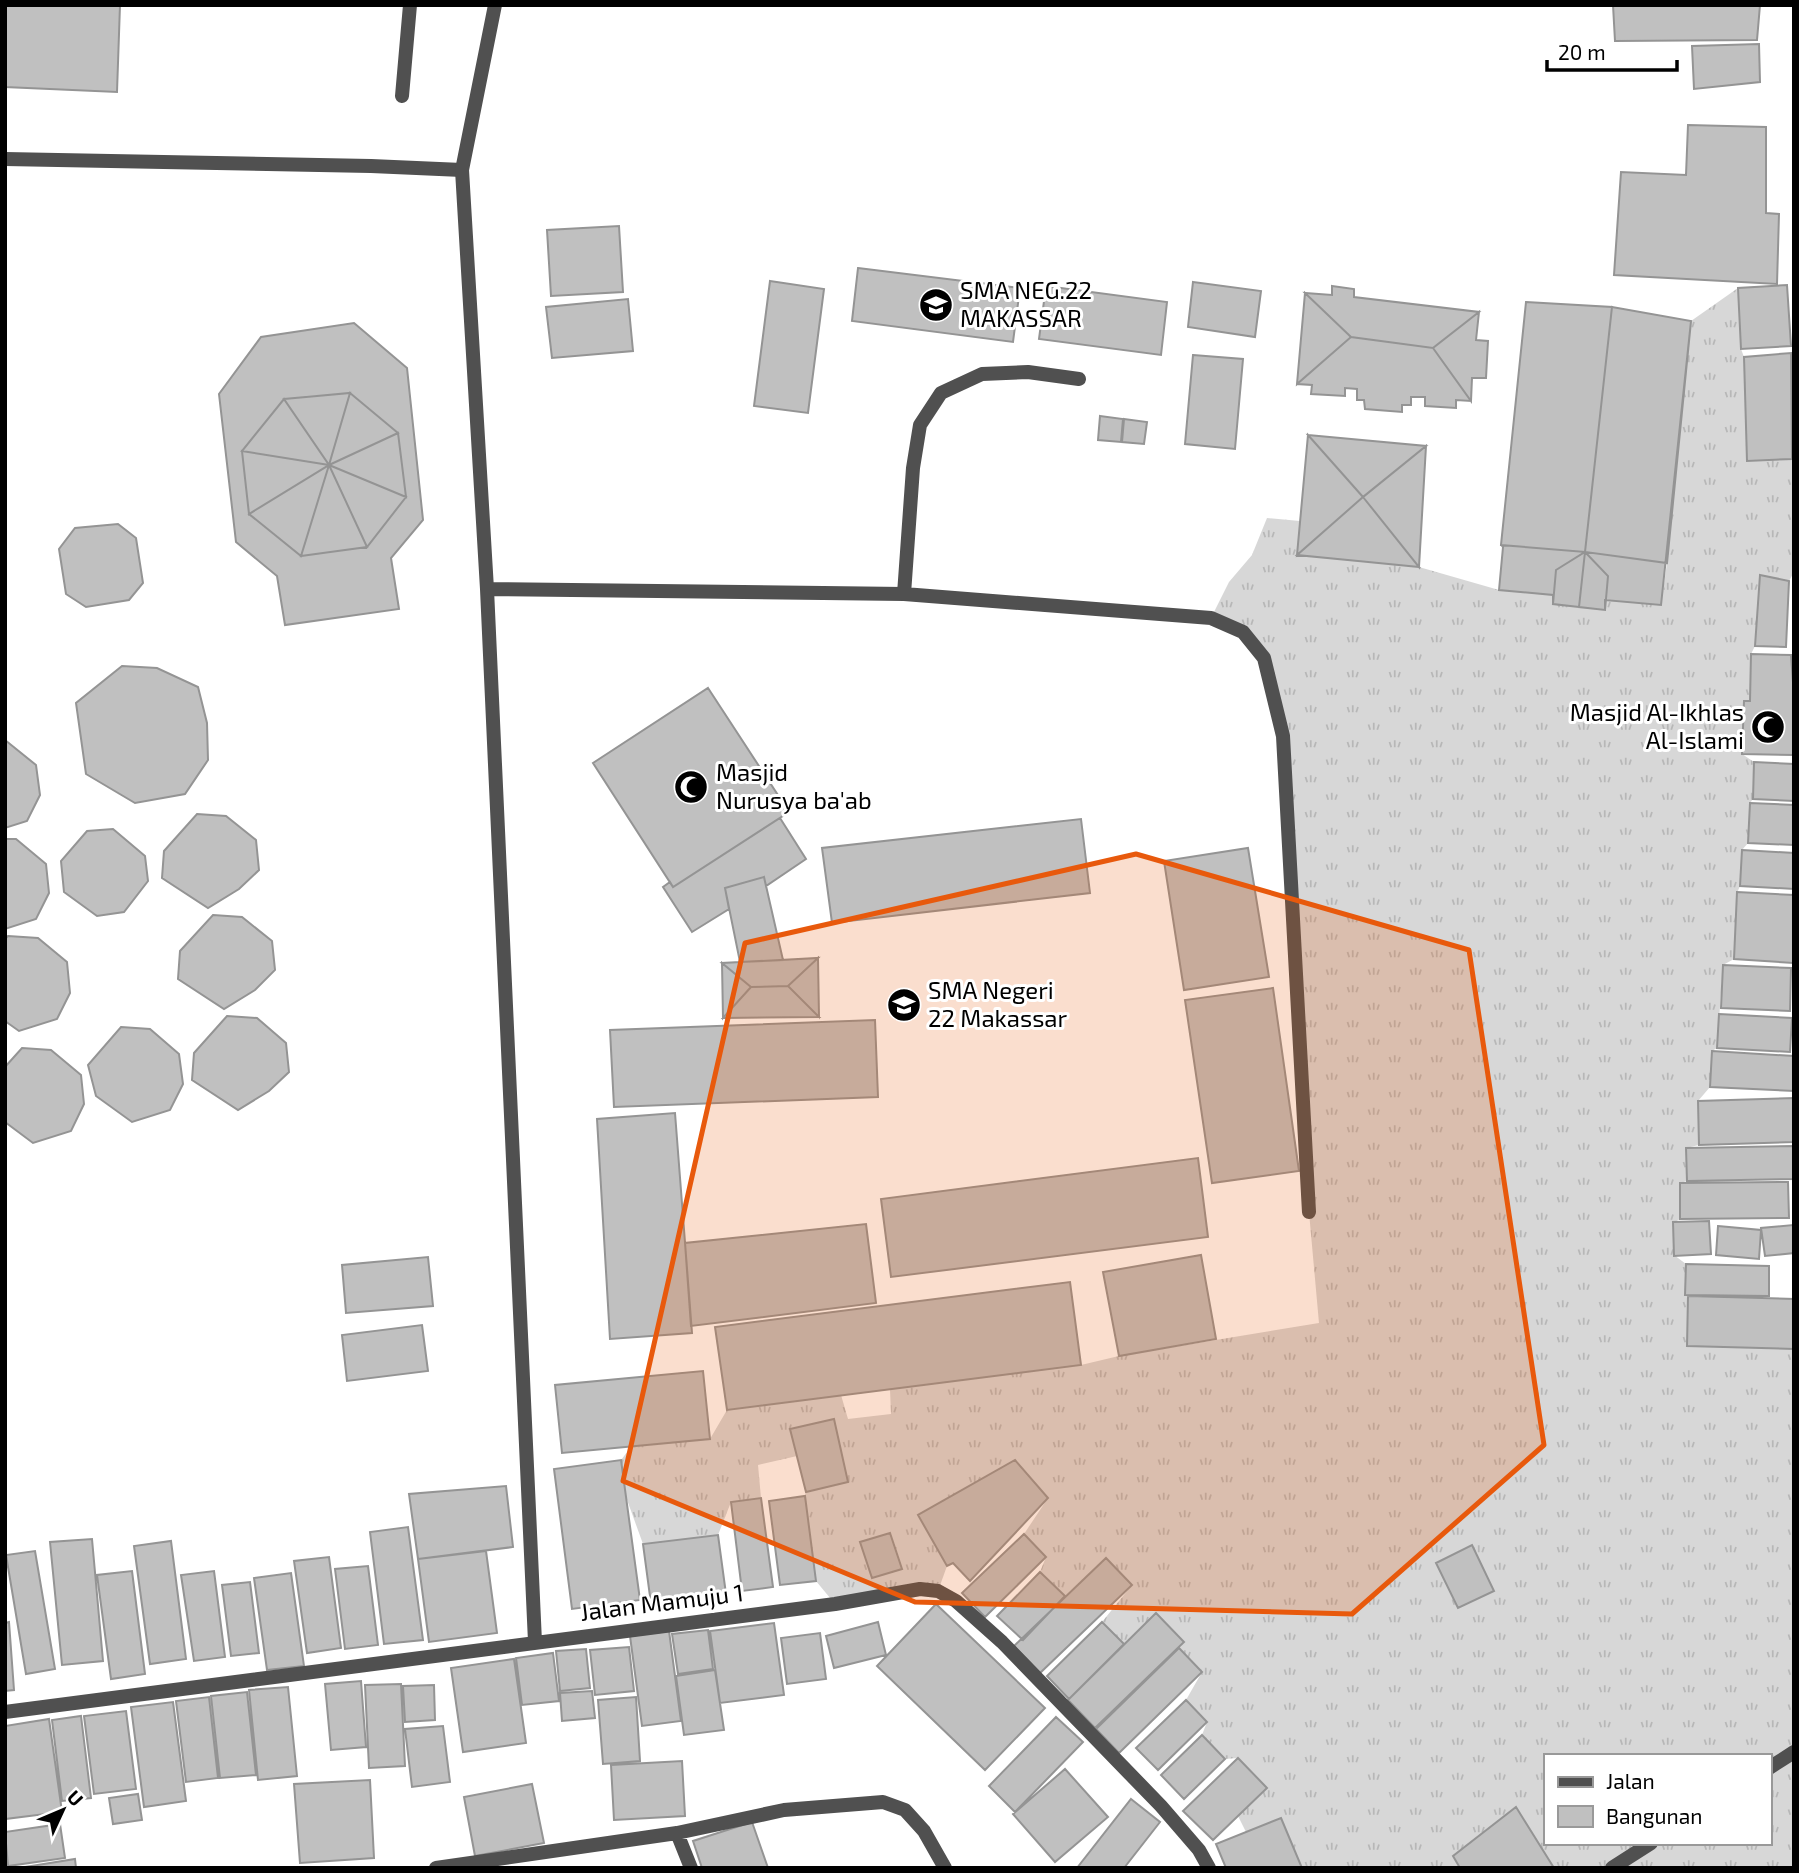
<svg xmlns="http://www.w3.org/2000/svg" width="1799" height="1873" font-family="'Exo 2',sans-serif">
<style>
.grass{fill:url(#grass-tufts);fill-rule:evenodd}
.building{fill:#c0c0c0;stroke:#949494;stroke-width:2}
.lines{fill:none;stroke-linecap:round;stroke-linejoin:round}
.service{stroke:#505050;stroke-width:14}
.minor{stroke:#505050;stroke-width:14}
.marked{fill:#e8590c;fill-opacity:0.2;stroke:#e8590c;stroke-width:5;stroke-linejoin:round}
.labels{text-anchor:middle;stroke-width:6;stroke-linejoin:round;paint-order:stroke}
.poi-label{font-size:24px;fill:#000;stroke:#fff;text-anchor:start}
.street-label{font-size:24px;fill:#000;stroke:#fff}
</style>
<defs>
<pattern id="grass-tufts" width="24" height="20" patternUnits="userSpaceOnUse" patternTransform="scale(1.75)"><rect width="24" height="20" fill="#d7d7d7"/><path d="M3 7l-1-3M5 7V3M7 7l1-3M15 17l-1-3M17 17v-4M19 17l1-3" fill="none" stroke="#b7b7b7"/></pattern>
</defs>
<rect width="100%" height="100%" fill="#fff"/>
<path class="grass" d="M1738,288L1741,349L1744,357L1747,460H1794V572L1789,581L1760,576L1755,646L1751,654L1750,701H1744L1742,754L1754,762L1753,799L1750,803L1748,843L1742,850L1740,886L1737,893L1734,959L1723,965L1717,1048L1712,1051L1710,1087L1698,1101L1699,1145L1686,1148L1687,1181L1680,1183V1219L1673,1223L1674,1255L1686,1264L1685,1294L1688,1296L1687,1346L1794,1349V1868H1302L1281,1818L1246,1832L1238,1816L1267,1788L1238,1758L1225,1759L1202,1735L1207,1722L1186,1700L1202,1672L1179,1648L1184,1642L1156,1613L1124,1644L1102,1622L1132,1585L1106,1558L1065,1596L1040,1572L1046,1557L1024,1534L1048,1498L919,1515L947,1566L938,1591L835,1604L816,1581L805,1496L806,1492L848,1482L834,1419L791,1429L797,1456L758,1465L761,1498L731,1502L718,1535L643,1544L626,1497L621,1460L631,1447L710,1439L727,1410L841,1395L848,1419L891,1414L890,1389L1081,1365L1119,1356L1319,1323L1309,1212L1283,736L1264,658L1243,632L1211,618L1229,582L1252,555L1267,518L1300,521L1297,555L1419,567L1499,590L1553,595V604L1604,610L1605,600L1661,605L1667,563L1691,321ZM1545,1756H1769V1843H1545Z"/>
<path class="building" d="M5,5H120L117,92L5,87Z
M1613,5H1760L1757,40L1615,41Z
M1759,44L1760,82L1694,89L1692,46Z
M1688,125L1766,127V213L1779,214L1777,284L1614,275L1621,172L1686,175Z
M619,226L623,292L551,296L547,230Z
M858,268L1020,288L1013,342L852,321Z
M770,281L824,289L808,413L754,406Z
M1193,282L1261,291L1255,337L1188,327Z
M1787,285L1791,346L1741,349L1738,288Z
M1046,286L1167,302L1161,355L1039,339Z
M1332,286L1354,289V297L1479,312L1476,340L1488,341L1486,378H1472L1471,401L1456,400V408L1425,406V397H1411V405H1402V412L1365,409L1364,400H1357V389L1345,388V396L1311,394L1312,385L1297,384L1305,293L1332,295Z
M1332,286L1354,289V297L1479,312L1433,348L1351,337L1305,293L1332,295Z
M1305,293L1351,337L1297,384Z
M628,299L633,351L552,358L546,307Z
M1526,302L1612,307L1691,321L1661,605L1605,600V610L1553,604V595L1499,590L1503,547L1501,545Z
M1526,302L1612,307L1585,552L1501,545Z
M1612,307L1691,321L1667,563L1585,552Z
M1479,312L1476,340L1488,341L1486,378H1472L1471,401L1433,348Z
M354,323L407,368L423,520L391,558L399,609L285,625L277,576L236,542L219,394L261,337Z
M1791,353L1792,459L1747,461L1744,357Z
M1193,355L1243,359L1235,449L1185,444Z
M350,393L329,465L284,399Z
M350,393L398,433L406,497L367,547L301,556L249,514L242,451L284,399Z
M350,393L398,433L329,465Z
M284,399L329,465L242,451Z
M1100,416L1123,419L1121,442L1098,440Z
M1124,419L1147,422L1144,444L1122,442Z
M398,433L406,497L329,465Z
M1308,435L1426,446L1419,567L1297,555Z
M1308,435L1426,446L1363,497Z
M1308,435L1363,497L1297,555Z
M1426,446L1419,567L1363,497Z
M242,451L329,465L249,514Z
M329,465L406,497L367,547Z
M329,465L301,556L249,514Z
M329,465L367,547L301,556Z
M1363,497L1419,567L1297,555Z
M118,524L136,538L143,583L129,600L86,607L66,594L59,549L75,528Z
M1585,552L1608,576L1605,610L1553,604L1556,570Z
M1585,552L1608,576L1605,610L1579,607Z
M1585,552L1579,607L1553,604L1556,570Z
M1760,575L1789,581L1786,647L1755,646Z
M1751,654L1791,655L1794,696V755L1742,754L1744,701H1750Z
M122,666L157,668L198,687L207,723L208,760L185,794L135,803L86,774L76,703Z
M708,688L789,812L673,887L593,763Z
M5,740L36,765L40,795L27,821L5,828Z
M1754,762L1794,764V801L1753,799Z
M1750,803L1794,805V845L1748,843Z
M197,814L226,816L256,840L259,870L239,889L208,908L162,878L164,851Z
M780,818L806,859L766,886L764,877L725,888L729,909L692,932L663,887L670,882L673,887Z
M1081,819L1090,893L832,923L822,848Z
M113,829L145,856L148,881L124,912L97,916L64,892L61,861L87,831Z
M5,839H16L46,864L49,893L36,919L5,929Z
M1248,848L1269,977L1184,990L1164,861Z
M1742,850L1794,853V889L1740,886Z
M764,877L783,960L740,962L725,888Z
M1737,892L1794,895L1793,963L1734,959Z
M213,915L242,917L272,941L275,970L255,990L224,1009L178,979L180,951Z
M8,936L38,938L67,962L70,993L57,1019L19,1031L5,1021V939Z
M818,958L819,1017L723,1018L722,963Z
M818,958L788,986L751,987L722,963Z
M818,958L819,1017L788,986Z
M722,963L751,987L723,1018Z
M1723,965L1791,968L1790,1011L1721,1008Z
M788,986L819,1017L723,1018L751,987Z
M1273,988L1299,1171L1212,1183L1185,1000Z
M1719,1014L1792,1018L1790,1052L1717,1048Z
M227,1016L257,1018L286,1043L289,1072L269,1091L238,1110L192,1080L194,1053Z
M875,1020L878,1097L614,1107L610,1030Z
M121,1027L150,1029L179,1054L183,1084L170,1110L132,1122L96,1096L88,1065Z
M22,1048L51,1050L81,1075L84,1104L71,1131L33,1143L5,1122V1067Z
M1712,1051L1794,1056V1091L1710,1087Z
M1794,1098V1142L1699,1145L1698,1101Z
M675,1113L692,1333L610,1339L597,1119Z
M1794,1146V1179L1687,1181L1686,1148Z
M1198,1158L1208,1237L891,1277L881,1199Z
M1788,1182L1789,1218L1680,1219V1183Z
M1709,1221L1711,1254L1674,1256L1673,1222Z
M866,1224L876,1303L691,1326L685,1243Z
M1793,1225L1794,1253L1765,1256L1761,1228Z
M1718,1226L1761,1230L1759,1259L1716,1255Z
M1201,1255L1216,1339L1119,1356L1103,1272Z
M428,1257L433,1306L346,1313L342,1265Z
M1686,1264L1769,1266V1296L1685,1295Z
M1070,1282L1081,1365L727,1410L715,1327Z
M1688,1296L1794,1299V1349L1687,1346Z
M422,1325L428,1371L347,1381L342,1335Z
M703,1371L710,1439L562,1453L555,1385Z
M834,1419L848,1482L806,1492L790,1429Z
M621,1460L640,1600L572,1609L554,1469Z
M1015,1460L1048,1498L970,1581L953,1563L947,1566L918,1515Z
M506,1486L513,1547L418,1559L409,1494Z
M805,1496L816,1581L780,1585L769,1501Z
M761,1498L773,1587L742,1591L731,1502Z
M408,1527L423,1640L384,1644L370,1532Z
M890,1533L902,1569L872,1578L860,1542Z
M1024,1534L1046,1557L985,1617L962,1593Z
M718,1535L726,1594L651,1604L643,1544Z
M92,1539L103,1661L62,1665L50,1542Z
M171,1541L186,1659L150,1664L134,1546Z
M1472,1545L1494,1591L1458,1608L1436,1563Z
M35,1551L55,1669L26,1674L6,1555Z
M486,1551L497,1633L429,1642L418,1559Z
M329,1557L341,1648L307,1653L294,1561Z
M1106,1558L1132,1585L1040,1673L1014,1646Z
M368,1566L378,1645L345,1649L335,1569Z
M132,1571L145,1674L111,1679L97,1575Z
M214,1571L225,1657L194,1661L181,1575Z
M1040,1572L1065,1596L1023,1640L997,1616Z
M291,1573L304,1666L267,1670L254,1578Z
M250,1582L259,1653L231,1656L222,1585Z
M936,1604L1045,1708L985,1770L877,1666Z
M1156,1613L1184,1642L1095,1728L1068,1700Z
M9,1622L14,1690L5,1691V1623Z
M878,1622L886,1655L834,1668L826,1636Z
M1102,1622L1124,1644L1069,1699L1047,1676Z
M774,1623L784,1695L720,1703L710,1631Z
M708,1630L713,1669L678,1674L672,1634Z
M669,1631L681,1721L642,1726L630,1636Z
M820,1633L826,1679L787,1684L781,1638Z
M629,1647L634,1691L595,1695L590,1650Z
M1179,1648L1202,1672L1119,1753L1096,1729Z
M586,1649L590,1688L560,1691L556,1651Z
M553,1653L559,1701L522,1705L516,1658Z
M514,1659L526,1743L463,1752L451,1668Z
M715,1670L724,1730L684,1735L676,1676Z
M361,1681L366,1747L331,1750L325,1684Z
M401,1684L405,1766L369,1768L365,1685Z
M434,1685L435,1720L405,1722L403,1686Z
M288,1687L297,1776L258,1780L249,1690Z
M592,1691L595,1718L562,1721L560,1693Z
M247,1692L256,1775L220,1778L211,1696Z
M209,1697L218,1778L186,1782L176,1701Z
M636,1697L640,1761L603,1764L598,1700Z
M1186,1700L1207,1722L1158,1770L1136,1748Z
M173,1702L186,1801L144,1807L131,1707Z
M126,1711L136,1789L94,1794L84,1716Z
M81,1716L91,1798L62,1801L52,1720Z
M1056,1717L1083,1742L1015,1812L989,1786Z
M49,1719L62,1812L5,1819V1726Z
M443,1726L450,1782L412,1787L405,1729Z
M1202,1735L1225,1759L1184,1799L1161,1775Z
M1238,1758L1267,1788L1213,1840L1183,1811Z
M682,1761L685,1816L614,1820L611,1765Z
M1065,1769L1108,1817L1055,1862L1013,1814Z
M370,1780L374,1858L300,1863L294,1784Z
M532,1784L544,1843L475,1856L464,1797Z
M138,1794L142,1820L113,1824L109,1798Z
M1131,1799L1160,1822L1124,1868H1077Z
M1516,1807L1554,1868H1460L1453,1856Z
M1281,1818L1302,1868H1226L1216,1844Z
M752,1822L768,1868H702L693,1841Z
M60,1824L65,1858L8,1866L5,1832Z
M75,1859L76,1868H19Z"/>
<g class="lines">
<path class="service" d="M402,96L410,5
M5,159L371,166L462,170"/>
<path class="minor" d="M495,5L462,170L487,589L535,1642
M487,589L904,594L913,468L920,425L941,393L982,374L1028,372L1079,379
M904,594L1211,618L1243,632L1264,658L1283,736L1309,1212
M5,1712L835,1604L920,1589L938,1591L956,1601L1002,1642L1161,1806L1199,1850L1209,1868
M1769,1768L1794,1752
M677,1833L691,1868
M436,1868L677,1833L784,1810L883,1802L905,1810L924,1831L945,1868
M1612,1868L1651,1843"/>
</g>
<path class="marked" d="M1136,854L1469,950L1544,1445L1352,1614L915,1602L623,1481L745,943Z"/>
<defs>
<g id="school-disc" transform="scale(1.75)"><circle r="9.5" fill="#000" stroke="#fff"/><path d="M0-5L7-2L0 1L-7-2ZM-4 1L0 2.5L4 1V4Q0 6-4 4Z" fill="#fff"/></g>
<g id="mosque-disc" transform="scale(1.75)"><circle r="9.5" fill="#000" stroke="#fff"/><path d="M3.5-4.9A6 6 0 1 0 3.5 4.9A5 5 0 1 1 3.5-4.9Z" fill="#fff"/></g>
</defs>
<g fill-rule="evenodd">
<use href="#school-disc" x="936" y="305"/>
<use href="#mosque-disc" x="1768" y="727"/>
<use href="#mosque-disc" x="691" y="787"/>
<use href="#school-disc" x="904" y="1005"/>
</g>
<g class="labels">
<g class="poi-label">
<text x="960" y="299">SMA NEG.22<tspan x="960" dy="28">MAKASSAR</tspan></text>
<text x="1744" y="721" text-anchor="end">Masjid Al-Ikhlas<tspan x="1744" dy="28">Al-Islami</tspan></text>
<text x="716" y="781">Masjid<tspan x="716" dy="28">Nurusya ba'ab</tspan></text>
<text x="928" y="999">SMA Negeri<tspan x="928" dy="28">22 Makassar</tspan></text>
</g>
<g class="street-label">
<text transform="translate(662 1603) rotate(-7)" y="8">Jalan Mamuju 1</text>
</g>
</g>
<rect width="1799" height="1873" fill="none" stroke="#000000" stroke-width="14"/>
<rect x="1544" y="1754" width="228" height="91" fill="#ffffff" stroke="#999999" stroke-width="2"/>
<rect x="1558" y="1777" width="35" height="10" fill="#505050" stroke="#999999" stroke-width="2"/>
<text x="1606" y="1789" font-size="21" fill="#000000">Jalan</text>
<rect x="1558" y="1806" width="35" height="21" fill="#c0c0c0" stroke="#999999" stroke-width="2"/>
<text x="1606" y="1824" font-size="21" fill="#000000">Bangunan</text>
<g transform="translate(63 1810) rotate(46)" stroke="#ffffff" stroke-width="5" paint-order="stroke">
<path d="M0-5L12 26L0 18L-12 26Z" fill="#000000"/>
<text y="-10" font-size="19" font-weight="bold" text-anchor="middle" fill="#000000">U</text>
</g>
<path d="M1547 60v10h130v-10" fill="none" stroke="#000000" stroke-width="3.5"/>
<text x="1558" y="60" font-size="21" fill="#000000" stroke="#ffffff" stroke-width="5" paint-order="stroke">20 m</text>
</svg>
